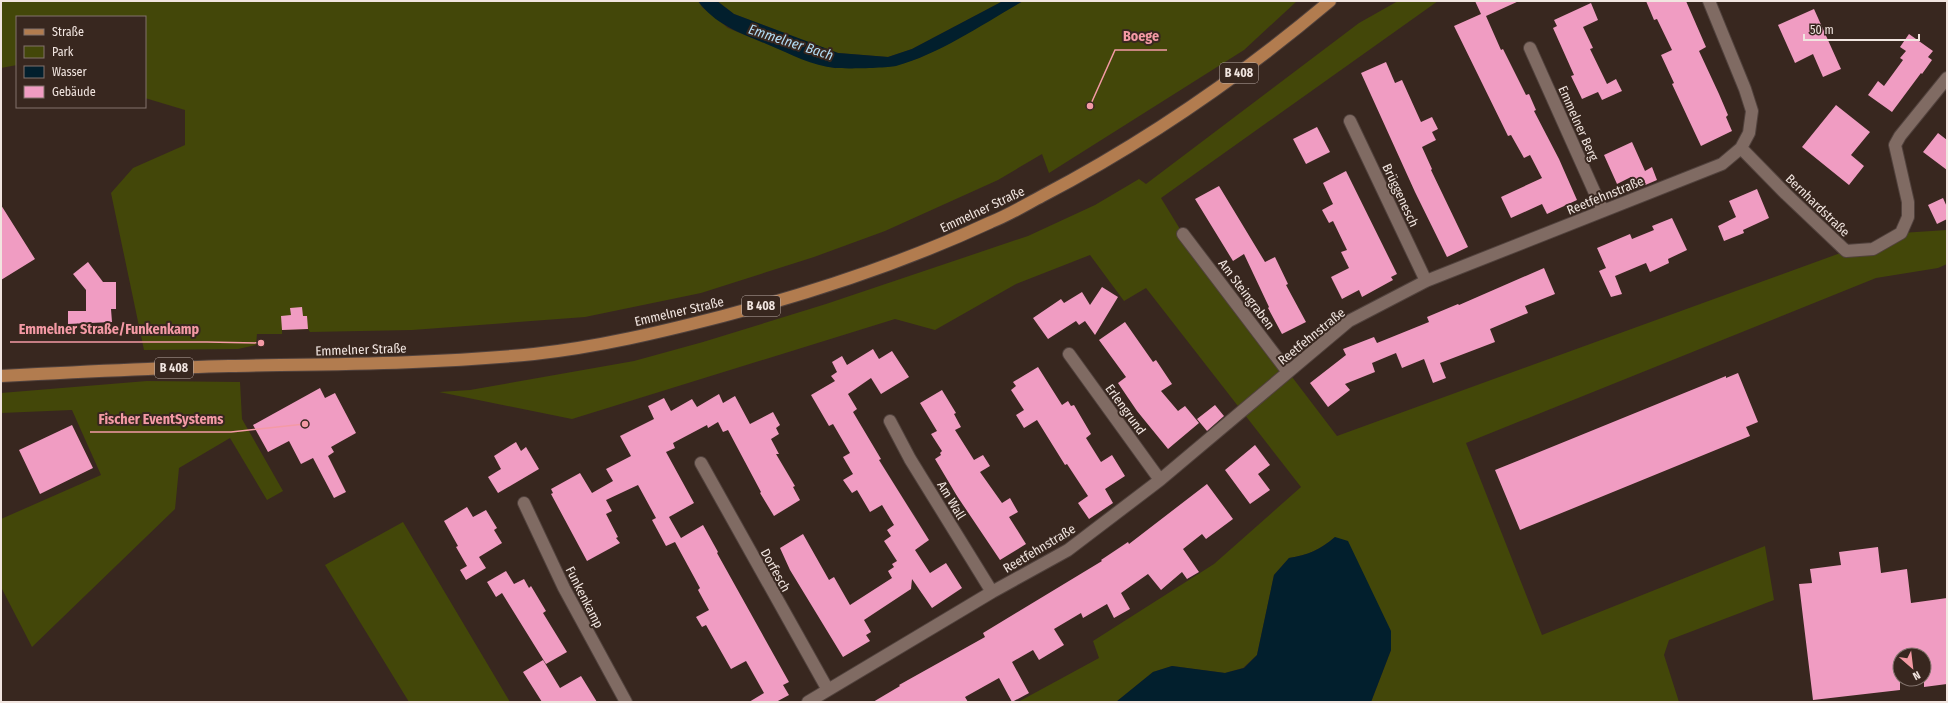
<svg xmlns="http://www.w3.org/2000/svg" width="1948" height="703" font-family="'Fira Sans Condensed',sans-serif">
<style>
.green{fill:#434709}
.water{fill:#021f2d}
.building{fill:#f09cc2}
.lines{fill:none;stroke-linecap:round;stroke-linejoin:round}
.minor-casing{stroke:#51423d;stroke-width:14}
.primary-casing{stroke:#51423d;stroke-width:14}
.minor{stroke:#806b63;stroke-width:12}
.primary{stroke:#b27c4f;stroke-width:12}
.labels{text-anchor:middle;stroke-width:4;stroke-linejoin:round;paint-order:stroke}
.shield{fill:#38271f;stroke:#baaca6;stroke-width:1}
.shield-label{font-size:12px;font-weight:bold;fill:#f1e5e0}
.street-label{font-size:13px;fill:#f1e5e0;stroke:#38271f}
.water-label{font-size:14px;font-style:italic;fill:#b2dcf5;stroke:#38271f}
.leader{fill:none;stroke:#f49aa5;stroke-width:1.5}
.callout-dot{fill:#f49aa5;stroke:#38271f;stroke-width:1.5}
.callout-label{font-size:14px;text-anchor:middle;font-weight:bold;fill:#f49aa5;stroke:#38271f;stroke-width:4;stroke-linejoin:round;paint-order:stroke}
</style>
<rect width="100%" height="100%" fill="#38271f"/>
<path class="green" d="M1,1H698L702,7L728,28L803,59L835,68L894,66L919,58L948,44L1023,1H1297L1244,50L1049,173L1042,154L998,180L885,231L814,257L701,293L585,317L412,330L310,332L308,329L282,330V334H257L256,345L238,349L144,350L111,193L133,168L185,145V110L145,98V17H17V65L1,68Z
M717,1H1003L912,49L888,57L838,53L734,14Z
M1398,1H1438L1161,198L1183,234L1337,436L1846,251L1873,249L1901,233L1947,230V264L1938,268L1876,278L1466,443L1542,635L1765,546L1774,600L1669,640L1664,655L1679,702H1371L1391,650L1335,537C1320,550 1308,555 1289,558L1274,575L1257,655L1243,668L1225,673L1172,666L1153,672L1116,702H1018L1099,658L1093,641L1214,564L1301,487L1146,288L1124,301L1090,255L1016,284L935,330L895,319L572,419L439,392L470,390L634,361L703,342L826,304L1028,236L1095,205L1139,179L1146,184L1359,23Z
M147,381L240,382L242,419L283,491L267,500L230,438L179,468L175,509L32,647L1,587V519L101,475L72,410L1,413V393Z
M403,522L510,702H409L325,565Z"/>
<path class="water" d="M698,1H717L734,14L838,53L888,57L912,49L1003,1H1023C983,24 941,53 896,66C886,68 846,69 835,68C813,66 790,54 769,45C743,34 715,25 698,1Z
M1335,537L1348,541L1391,631V650L1371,702H1116L1153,672L1172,666L1225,673L1244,668L1257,655L1274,575L1289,558C1308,555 1320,550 1335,537Z"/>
<path class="building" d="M1475,1H1519L1486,16L1501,50L1503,49L1526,95L1529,94L1536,110L1534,111L1559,159L1577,200L1547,214L1542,204L1511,218L1501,197L1542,178L1530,155L1524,158L1511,135L1508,136L1454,26L1481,14Z
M1646,1H1686L1706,47L1699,51L1719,94L1728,115L1726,117L1732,131L1701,146L1672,84L1674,83L1661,55L1672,50L1657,19L1654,20Z
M1591,3L1598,20L1583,27L1593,48L1590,49L1607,84L1616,79L1622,91L1602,100L1598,92L1582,99L1571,76L1574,75L1553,28L1557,26L1554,20Z
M1814,9L1841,69L1823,77L1813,54L1795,63L1778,25Z
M1909,34L1933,51L1928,57L1932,60L1922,74L1921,73L1892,112L1868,95L1878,81L1884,86L1903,60L1900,58L1906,51L1900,47Z
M1386,62L1395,83L1402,80L1421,122L1432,117L1438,129L1432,132L1436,140L1422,147L1432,169L1431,170L1468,247L1447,257L1415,192L1361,73Z
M1836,105L1870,132L1851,155L1864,166L1849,185L1802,147Z
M1317,127L1330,152L1306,164L1293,139Z
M1938,133L1947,140V170L1923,152Z
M1632,142L1645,171L1652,167L1657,180L1636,189L1631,177L1617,184L1604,155Z
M1346,171L1397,274L1391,277L1393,280L1362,297L1359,290L1342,299L1331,277L1349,268L1341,252L1347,250L1333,221L1329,223L1322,210L1333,204L1323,183Z
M1219,186L1265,262L1275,257L1288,284L1286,285L1306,322L1282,334L1268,308L1269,307L1244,254L1233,261L1195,199Z
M1757,189L1769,218L1743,230L1744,233L1724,241L1718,226L1736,217L1729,201Z
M1943,198L1947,207V219L1937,224L1928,205Z
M1,205L35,259L1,280Z
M1672,218L1687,250L1668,259L1669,263L1650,272L1646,263L1615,276L1622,294L1611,297L1599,271L1606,268L1597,248L1630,234L1632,239L1654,230L1652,226Z
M88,262L103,282H116V309H111L112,322L68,324V311H86V290L73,274Z
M1544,268L1555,294L1525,306L1528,313L1490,329L1495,342L1440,363L1446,378L1433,383L1424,359L1402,368L1396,353L1372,363L1375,372L1345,384L1350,390L1328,407L1310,383L1346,355L1343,349L1374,337L1377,343L1429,322L1427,317L1458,304L1459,305Z
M1102,287L1118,297L1095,335L1085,321L1079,325L1076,321L1048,339L1033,318L1061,299L1064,303L1082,292L1090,305Z
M302,307L303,316H307L308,329L282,330L281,316L291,315L290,308Z
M1125,322L1153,362L1156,360L1172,384L1161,391L1178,411L1185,406L1199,423L1168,449L1137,411L1118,383L1126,377L1099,340Z
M873,349L879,359L892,351L909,377L881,394L871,378L848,394L857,409L853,412L881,459L879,460L929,540L915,550L930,573L946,563L962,588L932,608L912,579L911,589L864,620L871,632L866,635L870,641L843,657L790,570L780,548L803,534L829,580L834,577L850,605L892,578L888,571L894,567L892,564L897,561L884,541L891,536L887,530L894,525L882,505L870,512L857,490L852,493L843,480L853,474L843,457L850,453L833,424L829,426L811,395L835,381L831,376L837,372L832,362L842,356L847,365Z
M1038,367L1062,405L1068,401L1071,406L1074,405L1091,434L1086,438L1101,462L1112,455L1125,476L1105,489L1113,503L1089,519L1078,503L1088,496L1067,464L1065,465L1037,420L1024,428L1016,415L1024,410L1011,390L1016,386L1013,382Z
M1738,373L1758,422L1746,427L1750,436L1520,530L1495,470L1726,376V378Z
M320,388L325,398L335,393L356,433L331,447L334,452L328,456L346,492L334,498L313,458L301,464L289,441L268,452L253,425Z
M942,390L956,413L954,414L961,427L955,430L974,460L983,455L990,466L980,472L1002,503L1010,498L1018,512L1009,517L1026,544L1000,560L957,496L935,459L941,455L940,453L942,451L931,434L937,431L920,403Z
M719,394L723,403L735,396L750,424L773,412L780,425L776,428L779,434L771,439L779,454H776L795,486L793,487L800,500L774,516L760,493L761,492L728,430L723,432L718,422L708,428L707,425L673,443L675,448L666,452L694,503L669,517L681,538L703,525L718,552L717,553L789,682L783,685L789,695L776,702H749L764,693L746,661L731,669L706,625L702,627L696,617L709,610L698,590L700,588L675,542L666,546L652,520L656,518L638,485L606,500L612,511L606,514L618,537L616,538L620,543L587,561L551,494L553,493L551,489L580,473L592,493L613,481L606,469L631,456L620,436L654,419L648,406L664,398L671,411L692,399L697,407Z
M1215,405L1224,416L1207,431L1197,419Z
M72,425L93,468L40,494L19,450Z
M516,442L521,451L526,447L539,469L498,493L488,477L501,469L494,456Z
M1255,445L1270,465L1258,474L1270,490L1250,504L1225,470Z
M1207,484L1233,519L1206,539L1202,534L1183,549L1199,572L1187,579L1182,572L1161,590L1148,574L1121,593L1130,609L1114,618L1107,604L1083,618L1081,613L1054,629L1064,645L1039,660L1033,650L1012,662L1029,693L1012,702L999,678L965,697L968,702H873L900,686L899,685L985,637L983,633L1102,561L1101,560L1128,542L1129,544Z
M467,507L473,517L486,510L497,528L494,530L502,543L479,557L486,568L466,580L460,570L467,566L456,547L458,546L444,521Z
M1878,547L1881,573L1907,569L1911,603L1947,598V684L1924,687V655H1900V690L1813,700L1799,584L1812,583L1810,569L1841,565L1839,552Z
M506,571L514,584L524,579L529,588L531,586L546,611L543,613L567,652L546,664L502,593L496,597L487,582Z
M543,660L560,688L581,676L597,702H542L523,672Z"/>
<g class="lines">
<g class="minor-casing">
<path id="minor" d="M1530,48L1603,211
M1350,121L1426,281
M1741,148L1786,194L1846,251L1873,249L1901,233L1908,217V202L1895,145L1900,136L1947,78
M1183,234L1288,372
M1069,354L1160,480
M890,421L910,459L992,592
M701,463L828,690
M524,503L564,588L626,702
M808,702L992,592L1068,550L1160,480L1349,321L1426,281L1722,164L1741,148L1749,133L1752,111L1745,89L1709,1"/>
</g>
<g class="primary-casing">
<path id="primary" d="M1,376C77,372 153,368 229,366C331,364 433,364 534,354C598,347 661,332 723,316C815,292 905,262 991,222C1009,215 1025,205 1042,196C1145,142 1241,76 1330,1"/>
</g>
<use href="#minor" class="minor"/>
<use href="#primary" class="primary"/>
</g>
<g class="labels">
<g class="shield">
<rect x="1220" y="63" width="38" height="20" rx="3"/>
<rect x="742" y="296" width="38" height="20" rx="3"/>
<rect x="155" y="358" width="38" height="20" rx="3"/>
</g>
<g class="shield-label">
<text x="1239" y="77">B 408</text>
<text x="761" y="310">B 408</text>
<text x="174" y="372">B 408</text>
</g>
<g class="street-label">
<text transform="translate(1579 123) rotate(66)" y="5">Emmelner Berg</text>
<text transform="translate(1401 195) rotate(65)" y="5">Brüggenesch</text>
<text transform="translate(1605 195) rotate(-22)" y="5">Reetfehnstraße</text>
<text transform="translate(1818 205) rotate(44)" y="5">Bernhardstraße</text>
<text transform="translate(982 209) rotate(-25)" y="5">Emmelner Straße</text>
<text transform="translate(1247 294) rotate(53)" y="5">Am Steingraben</text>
<text transform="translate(679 311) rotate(-13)" y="5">Emmelner Straße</text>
<text transform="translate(1311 336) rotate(-39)" y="5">Reetfehnstraße</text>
<text transform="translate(361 349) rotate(-2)" y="5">Emmelner Straße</text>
<text transform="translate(1126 409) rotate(54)" y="5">Erlengrund</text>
<text transform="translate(952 500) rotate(59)" y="5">Am Wall</text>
<text transform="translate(1039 548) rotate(-31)" y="5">Reetfehnstraße</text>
<text transform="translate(776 570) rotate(61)" y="5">Dorfesch</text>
<text transform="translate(585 597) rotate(63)" y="5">Funkenkamp</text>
</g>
<g class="water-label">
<text transform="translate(791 42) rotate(18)" y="5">Emmelner Bach</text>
</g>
</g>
<path class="leader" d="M1090 106L1115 50H1167M261 343L207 342H10M305 424L231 432H90"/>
<g class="callout-dot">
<circle cx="1090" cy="106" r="4"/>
<circle cx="261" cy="343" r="4"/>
<circle cx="305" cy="424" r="4"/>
</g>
<g class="callout-label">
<text x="1141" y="41">Boege</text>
<text x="109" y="334">Emmelner Straße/Funkenkamp</text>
<text x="161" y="424">Fischer EventSystems</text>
</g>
<rect width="1948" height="703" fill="none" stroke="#f1e5e0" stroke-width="4"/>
<rect x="16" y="16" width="130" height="92" fill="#38271f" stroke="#82736c"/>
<rect x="24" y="29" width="20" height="6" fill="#b27c4f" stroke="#82736c"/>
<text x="52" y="36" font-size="12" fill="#f1e5e0">Straße</text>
<rect x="24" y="46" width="20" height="12" fill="#434709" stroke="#82736c"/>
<text x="52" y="56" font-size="12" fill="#f1e5e0">Park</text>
<rect x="24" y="66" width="20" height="12" fill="#021f2d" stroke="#82736c"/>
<text x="52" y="76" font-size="12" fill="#f1e5e0">Wasser</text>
<rect x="24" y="86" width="20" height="12" fill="#f09cc2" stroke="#82736c"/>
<text x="52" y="96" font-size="12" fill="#f1e5e0">Gebäude</text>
<g transform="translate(1912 667) rotate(152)"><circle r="19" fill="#38271f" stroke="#82736c"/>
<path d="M0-3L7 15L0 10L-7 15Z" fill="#f49aa5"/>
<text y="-6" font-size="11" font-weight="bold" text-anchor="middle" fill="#f1e5e0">N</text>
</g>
<path d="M1804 34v6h115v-6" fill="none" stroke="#f1e5e0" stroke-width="2"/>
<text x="1810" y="34" font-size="12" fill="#f1e5e0" stroke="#38271f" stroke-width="3" paint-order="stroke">50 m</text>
</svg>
